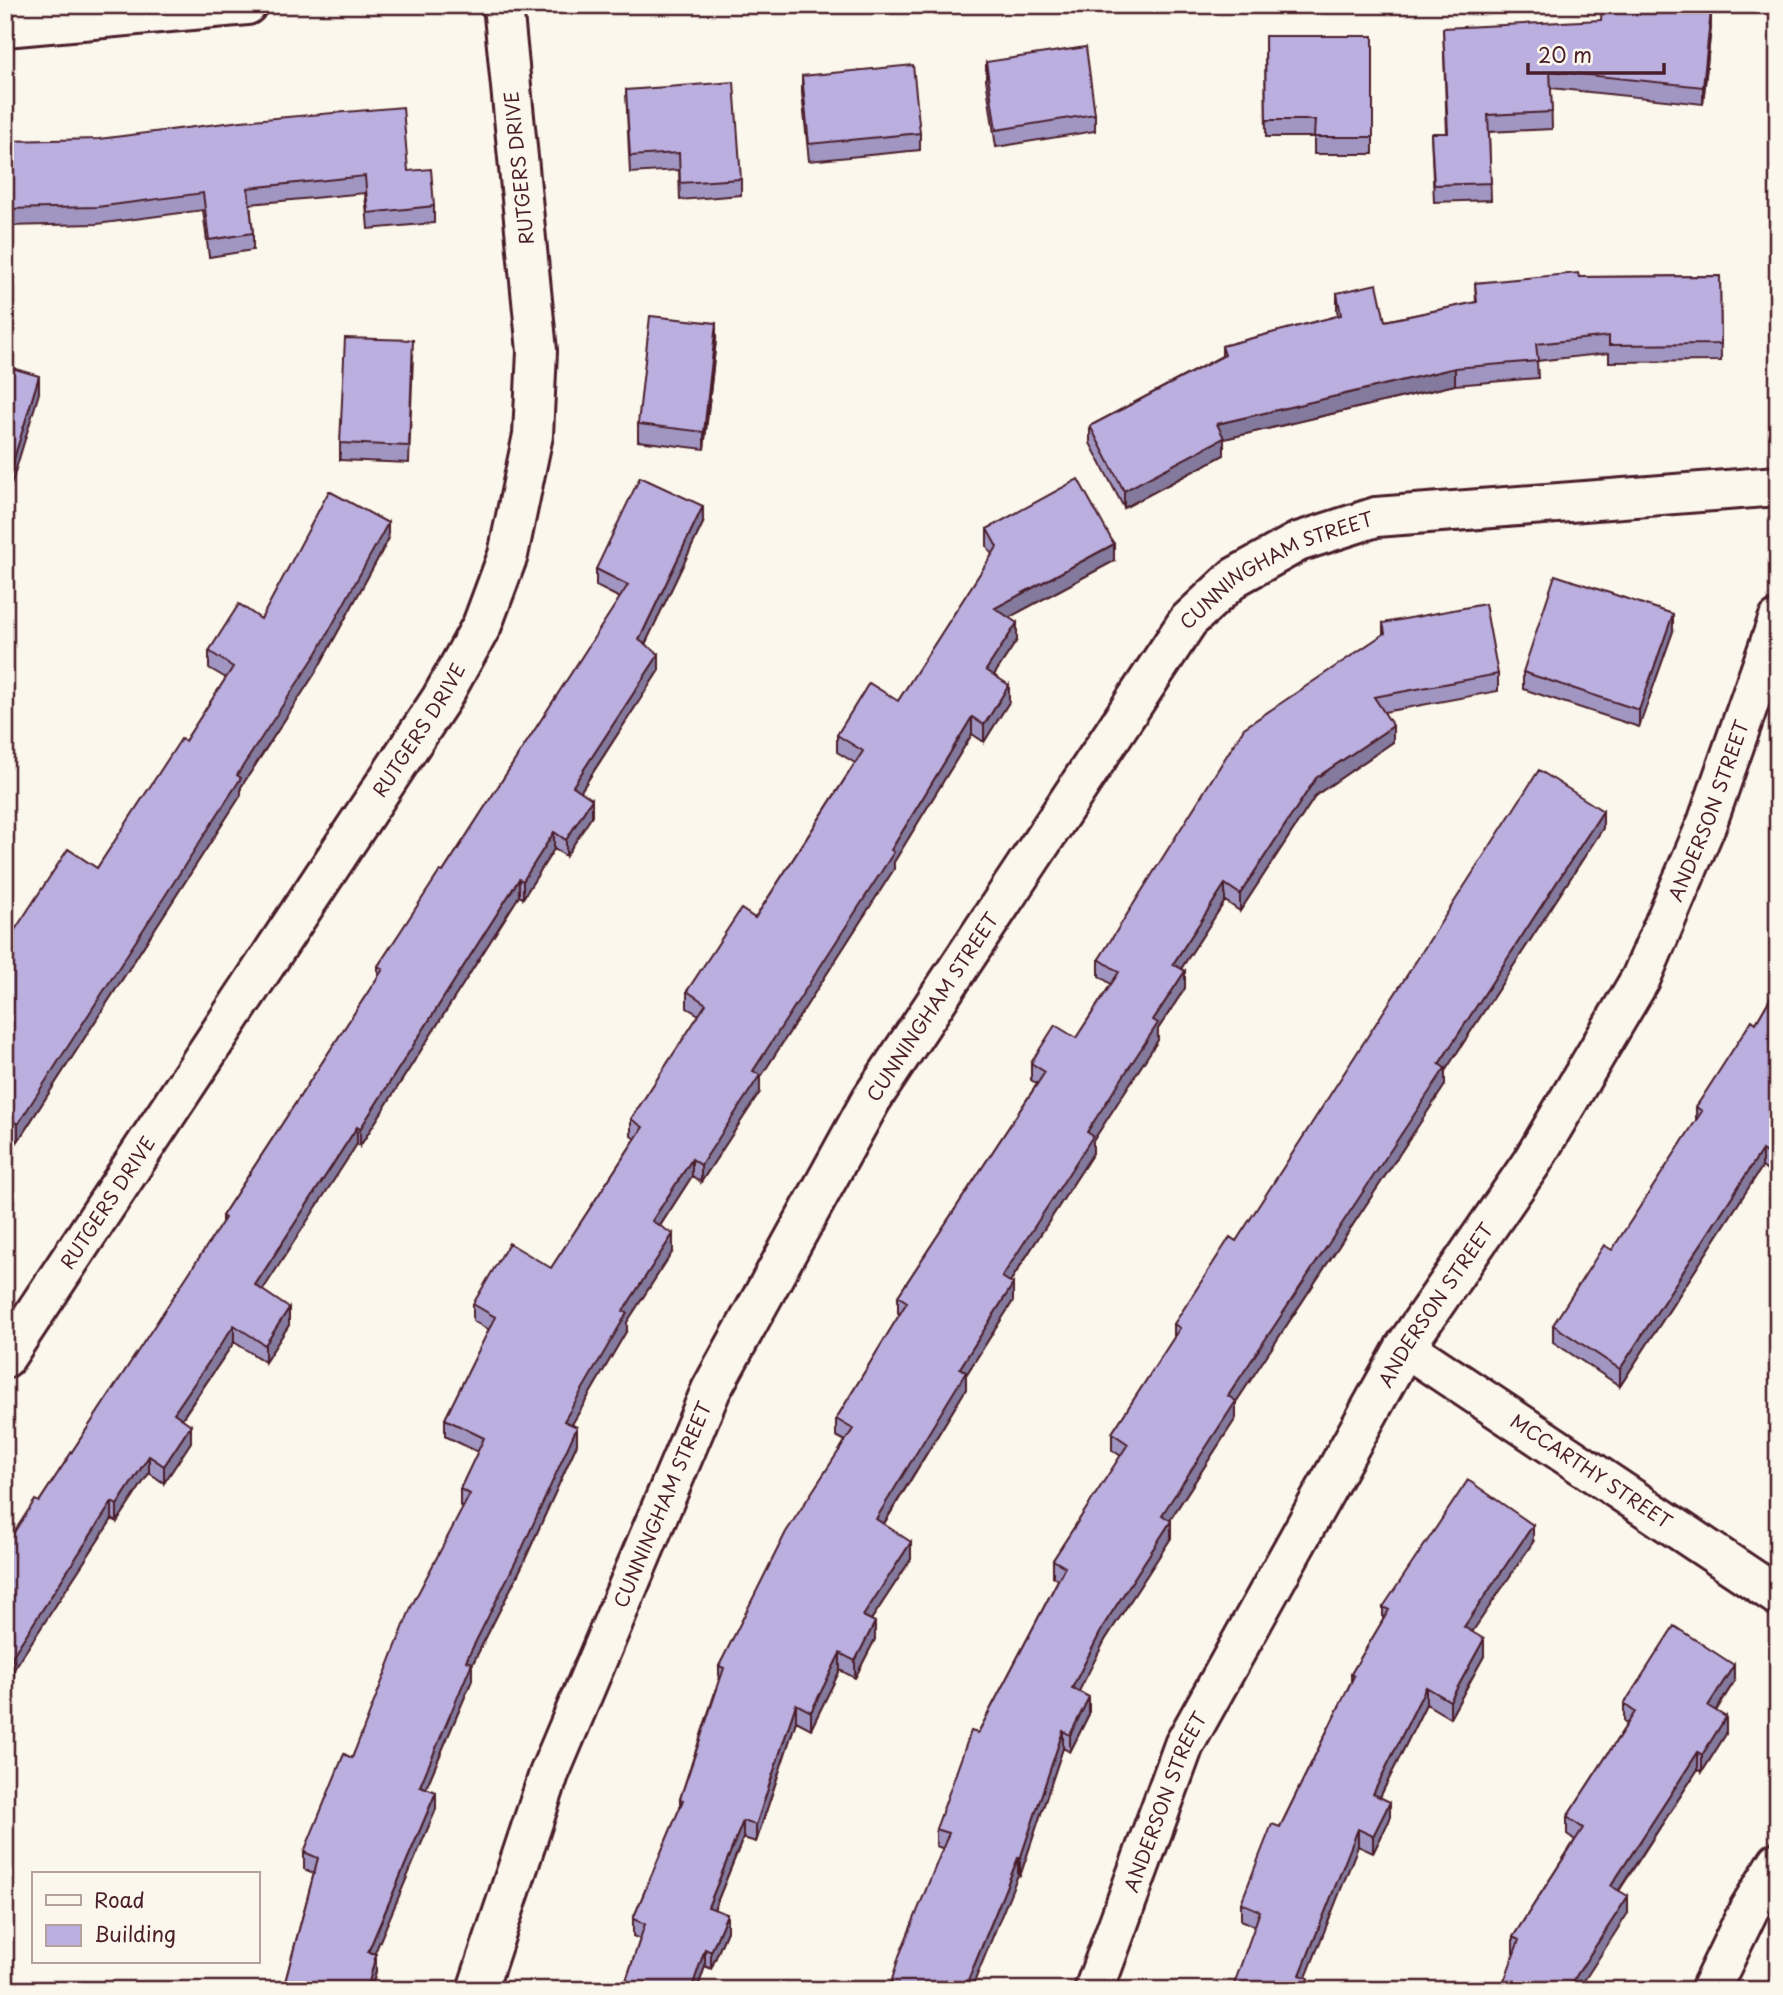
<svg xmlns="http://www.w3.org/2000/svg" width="1783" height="1995" font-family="'Playpen Sans',sans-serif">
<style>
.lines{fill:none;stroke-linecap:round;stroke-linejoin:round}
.street-casing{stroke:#4a1f2b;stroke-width:44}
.secondary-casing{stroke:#4a1f2b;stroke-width:44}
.street{stroke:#fbf7ec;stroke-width:38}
.secondary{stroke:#fbf7ec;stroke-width:38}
.wall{fill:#a196c1;stroke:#4a1f2b;stroke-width:2}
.shaded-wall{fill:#837a9d;stroke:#4a1f2b;stroke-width:2}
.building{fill:#bbafe0;stroke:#4a1f2b;stroke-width:2}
.labels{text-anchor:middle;stroke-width:5;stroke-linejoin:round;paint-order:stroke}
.street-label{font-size:19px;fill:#4a1f2b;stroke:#fbf7ec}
</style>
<rect width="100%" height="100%" fill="#fbf7ec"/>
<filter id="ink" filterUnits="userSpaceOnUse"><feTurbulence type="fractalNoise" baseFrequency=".0143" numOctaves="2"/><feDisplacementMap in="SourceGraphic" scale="14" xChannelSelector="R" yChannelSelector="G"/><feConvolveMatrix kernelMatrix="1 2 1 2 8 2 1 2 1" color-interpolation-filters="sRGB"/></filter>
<g filter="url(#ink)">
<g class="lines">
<g class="street-casing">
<g id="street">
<path id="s1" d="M1405,1347L1778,1596"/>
<path id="s2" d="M5,1358L441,699L482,625L508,555L533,435L537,351L503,5"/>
<path id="s3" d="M477,1990L549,1774L711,1390L871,1100L1188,621L1235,577L1298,542L1376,517L1778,486"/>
<path id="s4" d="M1094,1990L1184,1745L1405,1347L1532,1162L1641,978L1707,823L1778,620"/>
<path d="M1710,1990L1749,1909L1778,1862"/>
</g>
</g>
<g class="secondary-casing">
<path id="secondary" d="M5,27L247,5"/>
</g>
<use href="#street" class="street"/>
<use href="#secondary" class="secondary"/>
</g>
<path class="wall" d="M1711,27L1703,104L1551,88L1552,129L1489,132L1491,200L1434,202L1431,133H1447L1443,28Z
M1265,36H1373V154H1314V137H1266Z
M986,62L1095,114V131L996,147L986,79Z
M802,76L920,133V150L809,161L802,93Z
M626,90L741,179V195L680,200L679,170L630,173Z
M5,141L408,171L434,206V223L368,229L365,193L250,204L253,233V250L209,257L203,210L97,224L5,226Z
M1720,276L1721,361L1609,362V353L1537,361L1538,378L1455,385L1224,439V455L1124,508L1090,443V426L1222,356V346L1338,316L1337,310V293L1385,321L1476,302L1475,283L1579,277Z
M716,340L704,449L638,441V424Z
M413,356L409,463L340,460V443Z
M703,523L645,644L659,670L581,791L592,816L566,856L554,849L523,898L519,896L360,1146L357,1144L262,1290L289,1325L265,1362L234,1342L182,1419L191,1442L164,1483L149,1473L117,1522L112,1519L14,1669V1678L5,1691L39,1502L222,1224V1216L378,977V966L443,872L620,598L596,586V569Z
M987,529L1114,561L1009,617L1017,640L994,675L1009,702L984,742L972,734L894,862V869L760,1078V1092L701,1182L692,1176L660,1226L673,1251L627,1322V1330L572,1424L577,1444L522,1566L472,1665V1680L426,1788L436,1809L374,1953L376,1971L371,1990H284V1986L314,1873L304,1869V1852L352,1758L463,1507L460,1506V1489L478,1452L445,1436V1419L489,1330L473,1321V1304L551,1268L635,1139L631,1136V1119L699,1015L687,1008V991L755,918L855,763L837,752V735L898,701L992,555L987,546Z
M388,540L317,670L241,787V795L18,1141L13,1138L5,945L97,868L185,741L226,678L209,668V651Z
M1383,623L1498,674V691L1384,712L1393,742L1316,795L1240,911L1225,901L1181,969L1185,988L1158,1029V1040L1093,1141V1153L1010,1282L1013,1301L966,1375V1389L884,1524L911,1559L871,1620L875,1639L855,1678L840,1670L811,1729L796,1721L756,1842L743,1838L714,1909L727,1931L711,1969L705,1966L697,1990H623L640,1939L633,1936V1919L680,1809V1799L719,1680V1666L845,1441L836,1436V1419L900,1314L898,1313V1296L1037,1084L1031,1080V1063L1076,1038L1111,984L1099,976V959L1383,634Z
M1673,631L1639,727L1523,689V672Z
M1603,828L1445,1071V1085L1236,1402V1418L1170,1520L1171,1538L1105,1640L1078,1691L1089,1714L1070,1752L1063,1748L1020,1876L936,1846V1829L978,1733L1058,1580L1053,1577V1560L1121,1456L1112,1450V1433L1174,1338V1324L1236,1241Z
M1778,985V1168L1773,1175L1762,1167L1620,1386L1553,1342V1325L1612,1250L1696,1121V1107L1756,1023Z
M1533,1542L1472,1632L1484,1656L1450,1718L1426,1704L1380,1797L1390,1819L1373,1853L1358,1846L1306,1977L1308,1990L1255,1926L1241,1920V1903L1280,1827L1351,1682V1674L1383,1620V1607Z
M1734,1682L1716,1711L1726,1734L1702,1772L1698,1769L1619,1891L1628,1913L1513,1953V1937L1575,1840L1567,1834V1817L1627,1724L1624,1721V1704Z"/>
<path class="shaded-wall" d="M1711,11V27L1703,104V87Z
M716,323V340L704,449V432Z
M1455,368V385L1224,439V455L1124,508V491L1217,424Z
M39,376V393L5,505V488Z
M703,506V523L639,657V640Z
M388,523V540L317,670L241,787V795L18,1141V1124L237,775Z
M1114,544V561L995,625V608Z
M1673,614V631L1639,727V710Z
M1017,623V640L986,687V670Z
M659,654V670L573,803V786Z
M1009,685V702L984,742V725Z
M972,717V734L894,862V869L760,1078V1092L701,1182V1165L753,1071L891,850Z
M1393,726V742L1316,795L1240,911V894L1316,778Z
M592,799V816L566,856V840Z
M1603,811V828L1445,1071V1085L1236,1402V1418L1162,1532V1515L1228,1396L1439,1064Z
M554,832V849L523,898V881Z
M519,879V896L360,1146V1129Z
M1225,884V901L1173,981V964Z
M1185,971V988L1158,1029V1040L1093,1141V1153L1002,1294V1277L1153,1020Z
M13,1121V1138L5,1149V1132Z
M357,1127V1144L255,1302V1285Z
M1762,1150V1167L1620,1386V1369Z
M1778,1151V1168L1773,1175V1158Z
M692,1159V1176L652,1238V1221Z
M673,1234V1251L627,1322V1330L564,1438V1421L623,1311Z
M1013,1284V1301L966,1375V1389L876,1536V1519L960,1368Z
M289,1308V1325L265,1362V1345Z
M234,1325V1342L174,1430V1413Z
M191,1425V1442L164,1483V1466Z
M577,1427V1444L522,1566L472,1665V1680L420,1802V1786L466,1661Z
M149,1456V1473L117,1522V1505Z
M112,1502V1519L14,1669V1678L5,1691V1675L11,1658Z
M1171,1521V1538L1105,1640L1072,1705V1688L1105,1623Z
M1533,1525V1542L1464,1644V1627Z
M911,1542V1559L863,1632V1616Z
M875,1622V1639L855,1678V1661Z
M1484,1639V1656L1450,1718V1701Z
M840,1653V1670L811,1729V1712Z
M1734,1665V1682L1708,1722V1706Z
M1426,1687V1704L1373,1811V1794Z
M1089,1697V1714L1070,1752V1735Z
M796,1704V1721L756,1842V1825Z
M1726,1717V1734L1702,1772V1755Z
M1063,1731V1748L1020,1876V1859Z
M1698,1752V1769L1611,1902V1886Z
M436,1792V1809L368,1969V1952Z
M1390,1802V1819L1373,1853V1836Z
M743,1821V1838L708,1924V1907Z
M1358,1829V1846L1301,1990L1300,1975Z
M1018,1858V1875L971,1990H964Z
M1628,1896V1913L1578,1990H1567Z
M727,1914V1931L711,1969V1952Z
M705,1949V1966L697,1990H691Z
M376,1954V1971L371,1990H367Z
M1308,1978V1990H1304Z"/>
<path class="building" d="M1602,5H1655L1711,11L1703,87L1550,71L1552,112L1488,115L1491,183L1434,185L1431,133H1448L1443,28L1601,20Z
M1265,36H1373V137H1314L1315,120H1266Z
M1086,47L1095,114L996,130L986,62Z
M913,65L920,133L809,144L802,76Z
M734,82L741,179L680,183L679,153L630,156L626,90Z
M403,107L408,171L431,169L434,206L368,213L365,176L248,188L253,233L209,240L203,193L97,207L5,209V141L99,139L241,121Z
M1578,273L1579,277L1720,276L1721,344L1609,345V336L1536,344L1538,361L1455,368L1217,424L1224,438L1124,491L1090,426L1225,355L1222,346L1341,315L1337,293L1377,284L1385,321L1477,302L1475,283Z
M650,316L716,323L704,432L638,424Z
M345,338L413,340L409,446L340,443Z
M5,366L39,376L5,488Z
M640,477L703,506L639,640L659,654L573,786L592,799L566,840L554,832L523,881L519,879L360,1129L357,1127L255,1285L289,1308L265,1345L234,1325L174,1413L191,1425L164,1466L149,1456L117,1505L112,1502L11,1658L14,1661L5,1675V1546L35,1500L39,1502L225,1218L222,1216L383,969L378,966L440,871L443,872L628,585L596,569Z
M1078,479L1114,544L995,608L1017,623L986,670L1009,685L984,725L972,717L891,850L894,852L753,1071L760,1075L701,1165L692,1159L652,1221L673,1234L623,1311L627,1313L564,1421L577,1427L522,1549L466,1661L472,1663L420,1786L436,1792L368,1952L376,1954L367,1990H299L284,1986L318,1858L304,1852L344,1754L352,1758L412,1605L470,1494L460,1489L484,1438L445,1419L495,1317L473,1304L509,1243L551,1268L643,1127L631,1119L706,1004L687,991L741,909L755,918L863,751L837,735L869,683L898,701L997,547L987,529Z
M329,491L388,523L317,653L237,775L241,778L18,1124L13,1121L5,1132V945L68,849L97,868L181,739L185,741L233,667L209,651L239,604L261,619Z
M1555,575L1673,614L1639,710L1523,672Z
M1485,604L1498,674L1374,697L1393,726L1316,778L1240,894L1225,884L1173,964L1185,971L1153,1020L1158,1023L1087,1132L1093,1136L1002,1277L1013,1284L960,1368L966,1372L876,1519L911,1542L863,1616L875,1622L855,1661L840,1653L811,1712L796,1704L756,1825L743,1821L708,1907L727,1914L711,1952L705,1949L691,1990H623L645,1924L633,1919L683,1800L680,1799L724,1668L719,1666L786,1532L853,1429L836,1419L907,1302L898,1296L1045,1072L1031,1063L1055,1025L1076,1038L1119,972L1099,959L1244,728L1385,633L1383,623Z
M1539,770L1603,811L1439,1064L1445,1068L1228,1396L1236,1401L1162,1515L1171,1521L1105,1623L1072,1688L1089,1697L1070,1735L1063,1731L1020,1859L1018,1858L964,1990H889L899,1956L949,1833L936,1829L971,1731L978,1733L1065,1567L1053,1560L1128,1444L1112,1433L1180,1328L1174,1324L1230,1237L1236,1241Z
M1778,985V1151L1773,1158L1762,1150L1620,1369L1553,1325L1604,1245L1612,1250L1702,1111L1696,1107L1752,1020L1756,1023Z
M1468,1480L1533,1525L1464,1627L1484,1639L1450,1701L1426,1687L1373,1794L1390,1802L1373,1836L1358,1829L1300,1975L1308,1978L1304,1990H1232L1260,1911L1241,1903L1272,1824L1280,1827L1354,1676L1351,1674L1389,1610L1383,1607Z
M1674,1626L1734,1665L1708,1706L1726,1717L1702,1755L1698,1752L1611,1886L1628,1896L1567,1990H1501L1519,1940L1513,1937L1583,1828L1567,1817L1635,1712L1624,1704Z"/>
</g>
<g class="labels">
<g class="street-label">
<text transform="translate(519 168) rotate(-96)" y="7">RUTGERS DRIVE</text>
<text dy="7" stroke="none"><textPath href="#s3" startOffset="1654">CUNNINGHAM STREET</textPath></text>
<text dy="7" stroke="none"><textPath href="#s2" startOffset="752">RUTGERS DRIVE</textPath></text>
<text dy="7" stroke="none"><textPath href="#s4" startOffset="1335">ANDERSON STREET</textPath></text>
<text dy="7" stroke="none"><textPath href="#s3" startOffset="1087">CUNNINGHAM STREET</textPath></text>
<text dy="7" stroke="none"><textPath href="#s2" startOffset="186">RUTGERS DRIVE</textPath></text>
<text dy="7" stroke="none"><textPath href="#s4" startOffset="768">ANDERSON STREET</textPath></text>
<text dy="7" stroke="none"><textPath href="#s1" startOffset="224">MCCARTHY STREET</textPath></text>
<text dy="7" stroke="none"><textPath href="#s3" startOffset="520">CUNNINGHAM STREET</textPath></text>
<text dy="7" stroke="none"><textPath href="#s4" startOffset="201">ANDERSON STREET</textPath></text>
</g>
</g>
<rect width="1783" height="1995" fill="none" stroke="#fbf7ec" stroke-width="28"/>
<rect x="14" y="14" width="1755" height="1967" fill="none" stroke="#4a1f2b" stroke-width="2.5" filter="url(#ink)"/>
<rect x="32" y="1872" width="228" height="91" fill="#fbf7ec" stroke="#b4a19f" stroke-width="2"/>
<rect x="46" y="1895" width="35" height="10" fill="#fbf7ec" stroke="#b4a19f" stroke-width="2"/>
<text x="94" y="1908" font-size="21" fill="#4a1f2b">Road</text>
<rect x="46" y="1925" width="35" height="21" fill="#bbafe0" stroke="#b4a19f" stroke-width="2"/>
<text x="94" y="1942" font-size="21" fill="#4a1f2b">Building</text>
<path d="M1528 63v10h136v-10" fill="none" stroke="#4a1f2b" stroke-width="3.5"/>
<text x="1538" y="63" font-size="21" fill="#4a1f2b" stroke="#fbf7ec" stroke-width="5" paint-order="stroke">20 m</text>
</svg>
